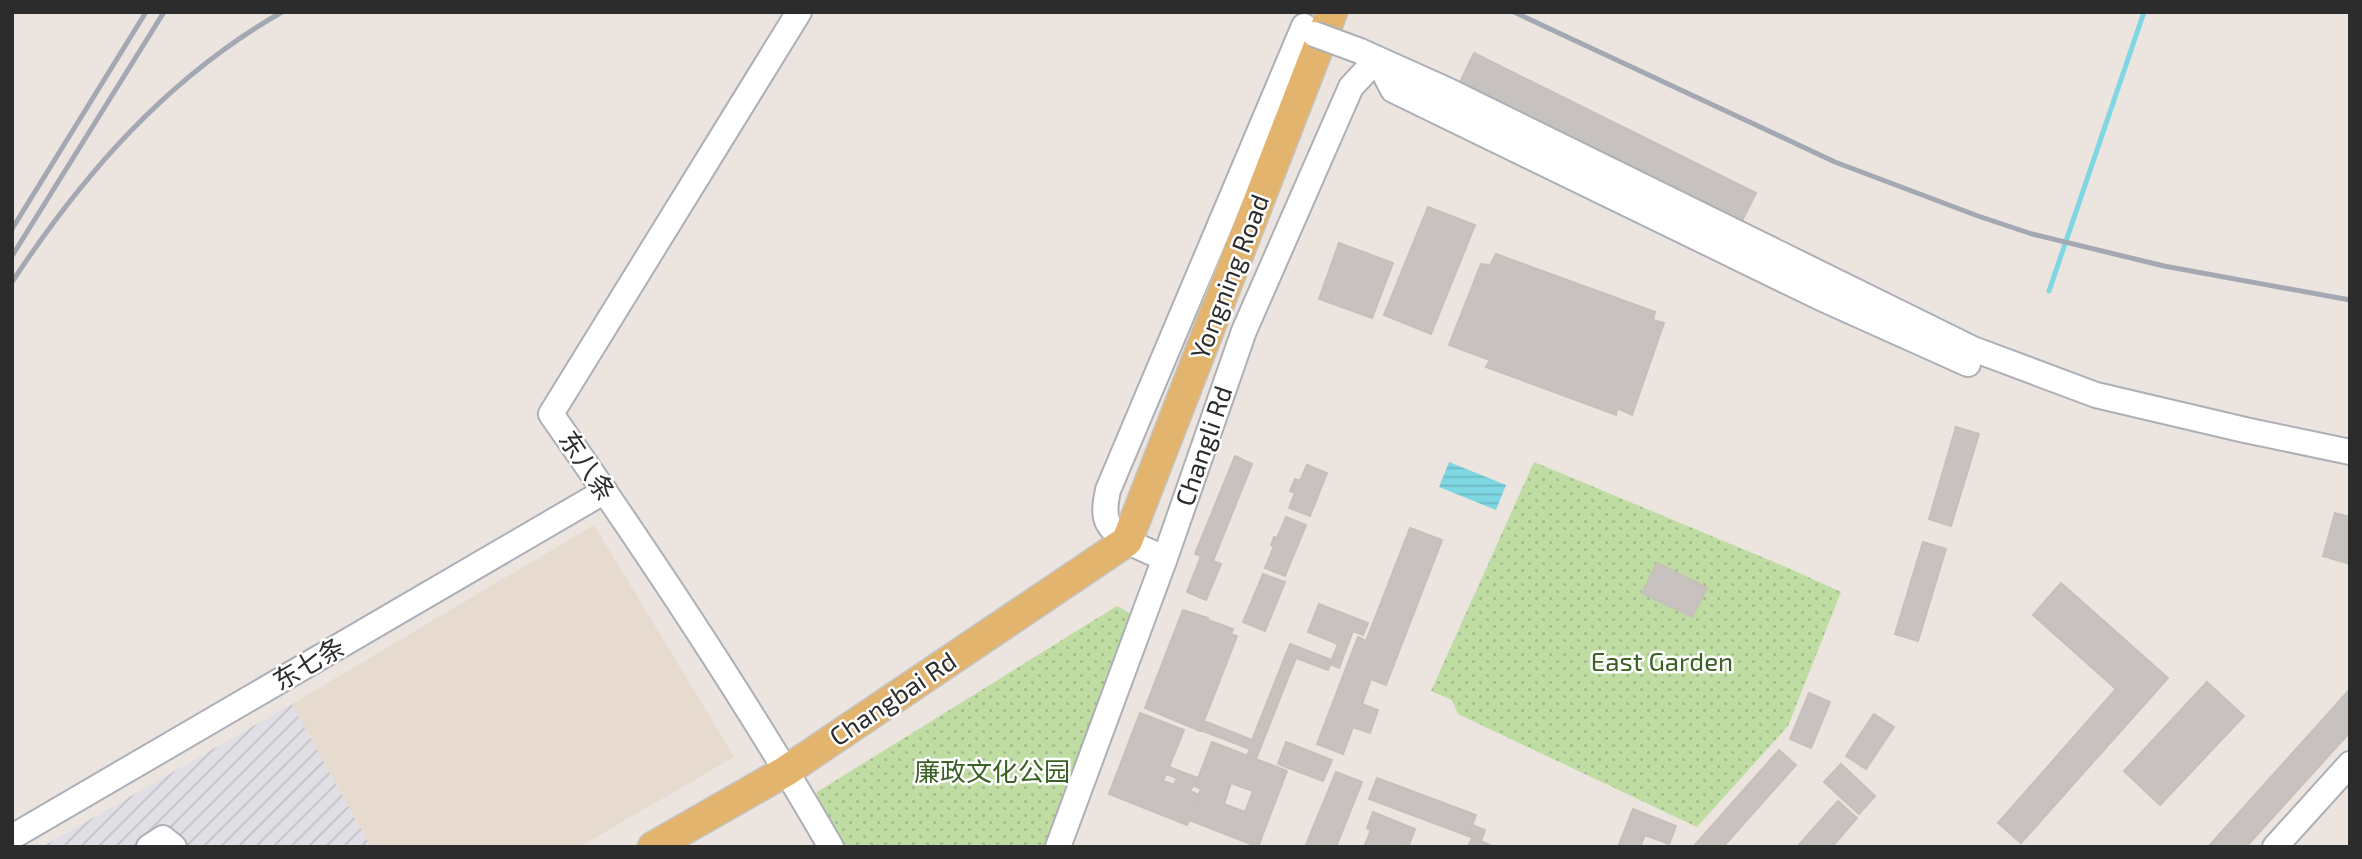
<svg xmlns="http://www.w3.org/2000/svg" width="2362" height="859" font-family="'Exo 2','Noto Sans SC',sans-serif">
<style>
.industrial{fill:url(#industrial-furrows)}
.education{fill:#e7dace}
.park{fill:url(#park-dots)}
.water{fill:url(#water-rules)}
.lines{fill:none;stroke-linecap:round;stroke-linejoin:round}
.stream{stroke:#7ed7e2;stroke-width:5}
.building{fill:#c7c1bf;stroke:#c7c0b9;stroke-width:2;fill-rule:evenodd}
.minor-casing{stroke:#acb0b6;stroke-width:28}
.major-casing{stroke:#c4c4c4;stroke-width:33}
.minor{stroke:#fff;stroke-width:24}
.major{stroke:#e2b46e;stroke-width:30}
.rail{stroke:#a3a8b3;stroke-width:5}
.minor-bridge-casing{stroke:#acb0b6;stroke-width:28;stroke-linecap:butt}
.minor-bridge{stroke:#fff;stroke-width:24}
.labels{text-anchor:middle;stroke-width:5;stroke-linejoin:round;paint-order:stroke}
.street-label{font-size:26px;fill:#2c2c2c;stroke:#fff}
.park-label{font-size:26px;fill:#3a6123;stroke:#fff}
</style>
<defs>
<pattern id="industrial-furrows" width="10" height="10" patternUnits="userSpaceOnUse" patternTransform="scale(1.75)"><rect width="10" height="10" fill="#e0dfe5"/><path d="M-1 1l2-2M0 10L10 0M9 11l2-2" fill="none" stroke="#c0c0c5"/></pattern>
<pattern id="park-dots" width="8" height="8" patternUnits="userSpaceOnUse" patternTransform="scale(1.75)"><rect width="8" height="8" fill="#bfdca2"/><path d="M2 2h.1M6 6h.1" fill="none" stroke="#a4bd8c" stroke-width="1.8" stroke-linecap="round"/></pattern>
<pattern id="water-rules" width="6" height="5" patternUnits="userSpaceOnUse" patternTransform="scale(1.75)"><rect width="6" height="5" fill="#7ed7e2"/><path d="M0 2.5h6" fill="none" stroke="#6db9c2"/></pattern>
</defs>
<rect width="100%" height="100%" fill="#ece4df"/>
<path class="industrial" d="M292,704L371,847H42Z"/>
<path class="education" d="M594,525L734,757L579,847H371L292,704Z"/>
<path class="park" d="M1534,462L1786,567L1841,592L1788,726L1697,827L1458,714L1452,700L1431,691Z
M1117,606L1131,614L1044,847H839L816,807L817,792Z"/>
<path class="water" d="M1449,462L1506,485L1496,510L1439,487Z"/>
<g class="lines">
<path class="stream" d="M2049,291L2144,12"/>
</g>
<path class="building" d="M1474,53L1756,193L1731,243L1450,103Z
M1428,207L1475,225L1431,334L1384,315Z
M1339,243L1393,263L1372,318L1319,299Z
M1496,254L1655,312L1653,320L1664,323L1632,415L1617,408L1616,415L1486,367L1490,360L1449,345L1481,264L1490,265Z
M1956,427L1979,434L1951,526L1929,519Z
M1235,456L1252,464L1213,561L1221,564L1206,600L1187,592L1201,556L1195,554Z
M1307,465L1327,473L1310,516L1289,508L1295,493L1290,491L1295,479L1300,481Z
M2335,513L2350,517V564L2323,556Z
M1286,517L1306,525L1285,576L1265,568L1274,546L1271,545L1274,537L1277,538Z
M1410,528L1442,540L1386,685L1371,679L1362,704L1378,710L1370,733L1353,727L1343,754L1317,744L1358,637L1366,641Z
M1923,542L1946,549L1918,641L1895,634Z
M1657,563L1707,588L1692,617L1642,593Z
M1263,574L1285,582L1265,631L1243,622Z
M2061,583L2168,678L2021,843L1998,823L2116,689L2033,615Z
M1319,604L1368,623L1363,635L1353,631L1339,668L1330,664L1338,644L1308,632Z
M1183,610L1208,618V620L1233,629L1231,634L1237,636L1200,731L1145,708Z
M1290,644L1332,660L1328,670L1296,658L1256,759L1247,756L1250,749L1200,730L1204,721L1252,740Z
M2207,682L2244,716L2160,805L2124,771Z
M2350,689V732L2246,847H2208Z
M1809,693L1830,702L1811,748L1790,739Z
M1140,713L1184,730L1169,767L1198,778L1190,791L1199,795L1187,825L1109,794ZM1166,774L1177,778L1174,785L1163,781Z
M1874,714L1894,727L1866,769L1846,756Z
M1212,742L1287,771L1258,847L1189,820L1201,789L1195,786ZM1231,783L1253,791L1245,812L1224,804Z
M1286,742L1332,760L1323,781L1278,764Z
M1779,750L1796,765L1723,847H1693Z
M1841,764L1875,796L1859,814L1824,782Z
M1336,772L1362,782L1336,847H1305Z
M1377,778L1476,815L1468,836L1369,799Z
M1838,801L1857,818L1832,847H1797Z
M1633,809L1676,826L1669,844L1645,835L1640,847H1618Z
M1373,812L1415,829L1409,845L1404,843L1403,847H1364L1371,830L1367,828Z
M1472,825L1485,830L1481,841L1468,836Z
M1472,838L1481,841L1494,847H1468Z"/>
<g class="lines">
<g class="minor-casing">
<path id="minor" d="M799,12L551,414C649,554 745,698 831,847
M1360,51L1447,90L1973,349L2096,395L2245,430L2350,452
M1377,59L1393,90L1821,298L1968,364
M1165,558C1148,551 1117,540 1108,523C1103,513 1106,500 1108,490L1304,26
M12,837L605,491
M149,847L163,838L174,847
M1058,847L1165,558L1244,331L1351,87L1377,59
M2275,847L2350,764"/>
</g>
<g class="major-casing">
<path id="major" d="M653,847L786,771L1127,541L1332,12"/>
</g>
<use href="#minor" class="minor"/>
<use href="#major" class="major"/>
<path class="rail" d="M1514,12L1835,162L1978,216L2032,234L2164,266L2350,300
M12,229L146,12
M12,256L164,12
M12,282C84,173 168,77 282,12"/>
<g class="minor-bridge-casing">
<path id="minor-bridge" d="M1314,34L1360,51"/>
</g>
<use href="#minor-bridge" class="minor-bridge"/>
</g>
<g class="labels">
<g class="street-label">
<text transform="translate(1230 277) rotate(-69)" y="9">Yongning Road</text>
<text transform="translate(1204 446) rotate(-71)" y="9">Changli Rd</text>
<text transform="translate(587 466) rotate(56)" y="9">东八条</text>
<text transform="translate(309 664) rotate(-30)" y="9">东七条</text>
<text transform="translate(893 699) rotate(-34)" y="9">Changbai Rd</text>
</g>
<g class="park-label">
<text x="1662" y="671">East Garden</text>
<text x="992" y="781">廉政文化公园</text>
</g>
</g>
<rect width="2362" height="859" fill="none" stroke="#2c2c2c" stroke-width="28"/>
</svg>
